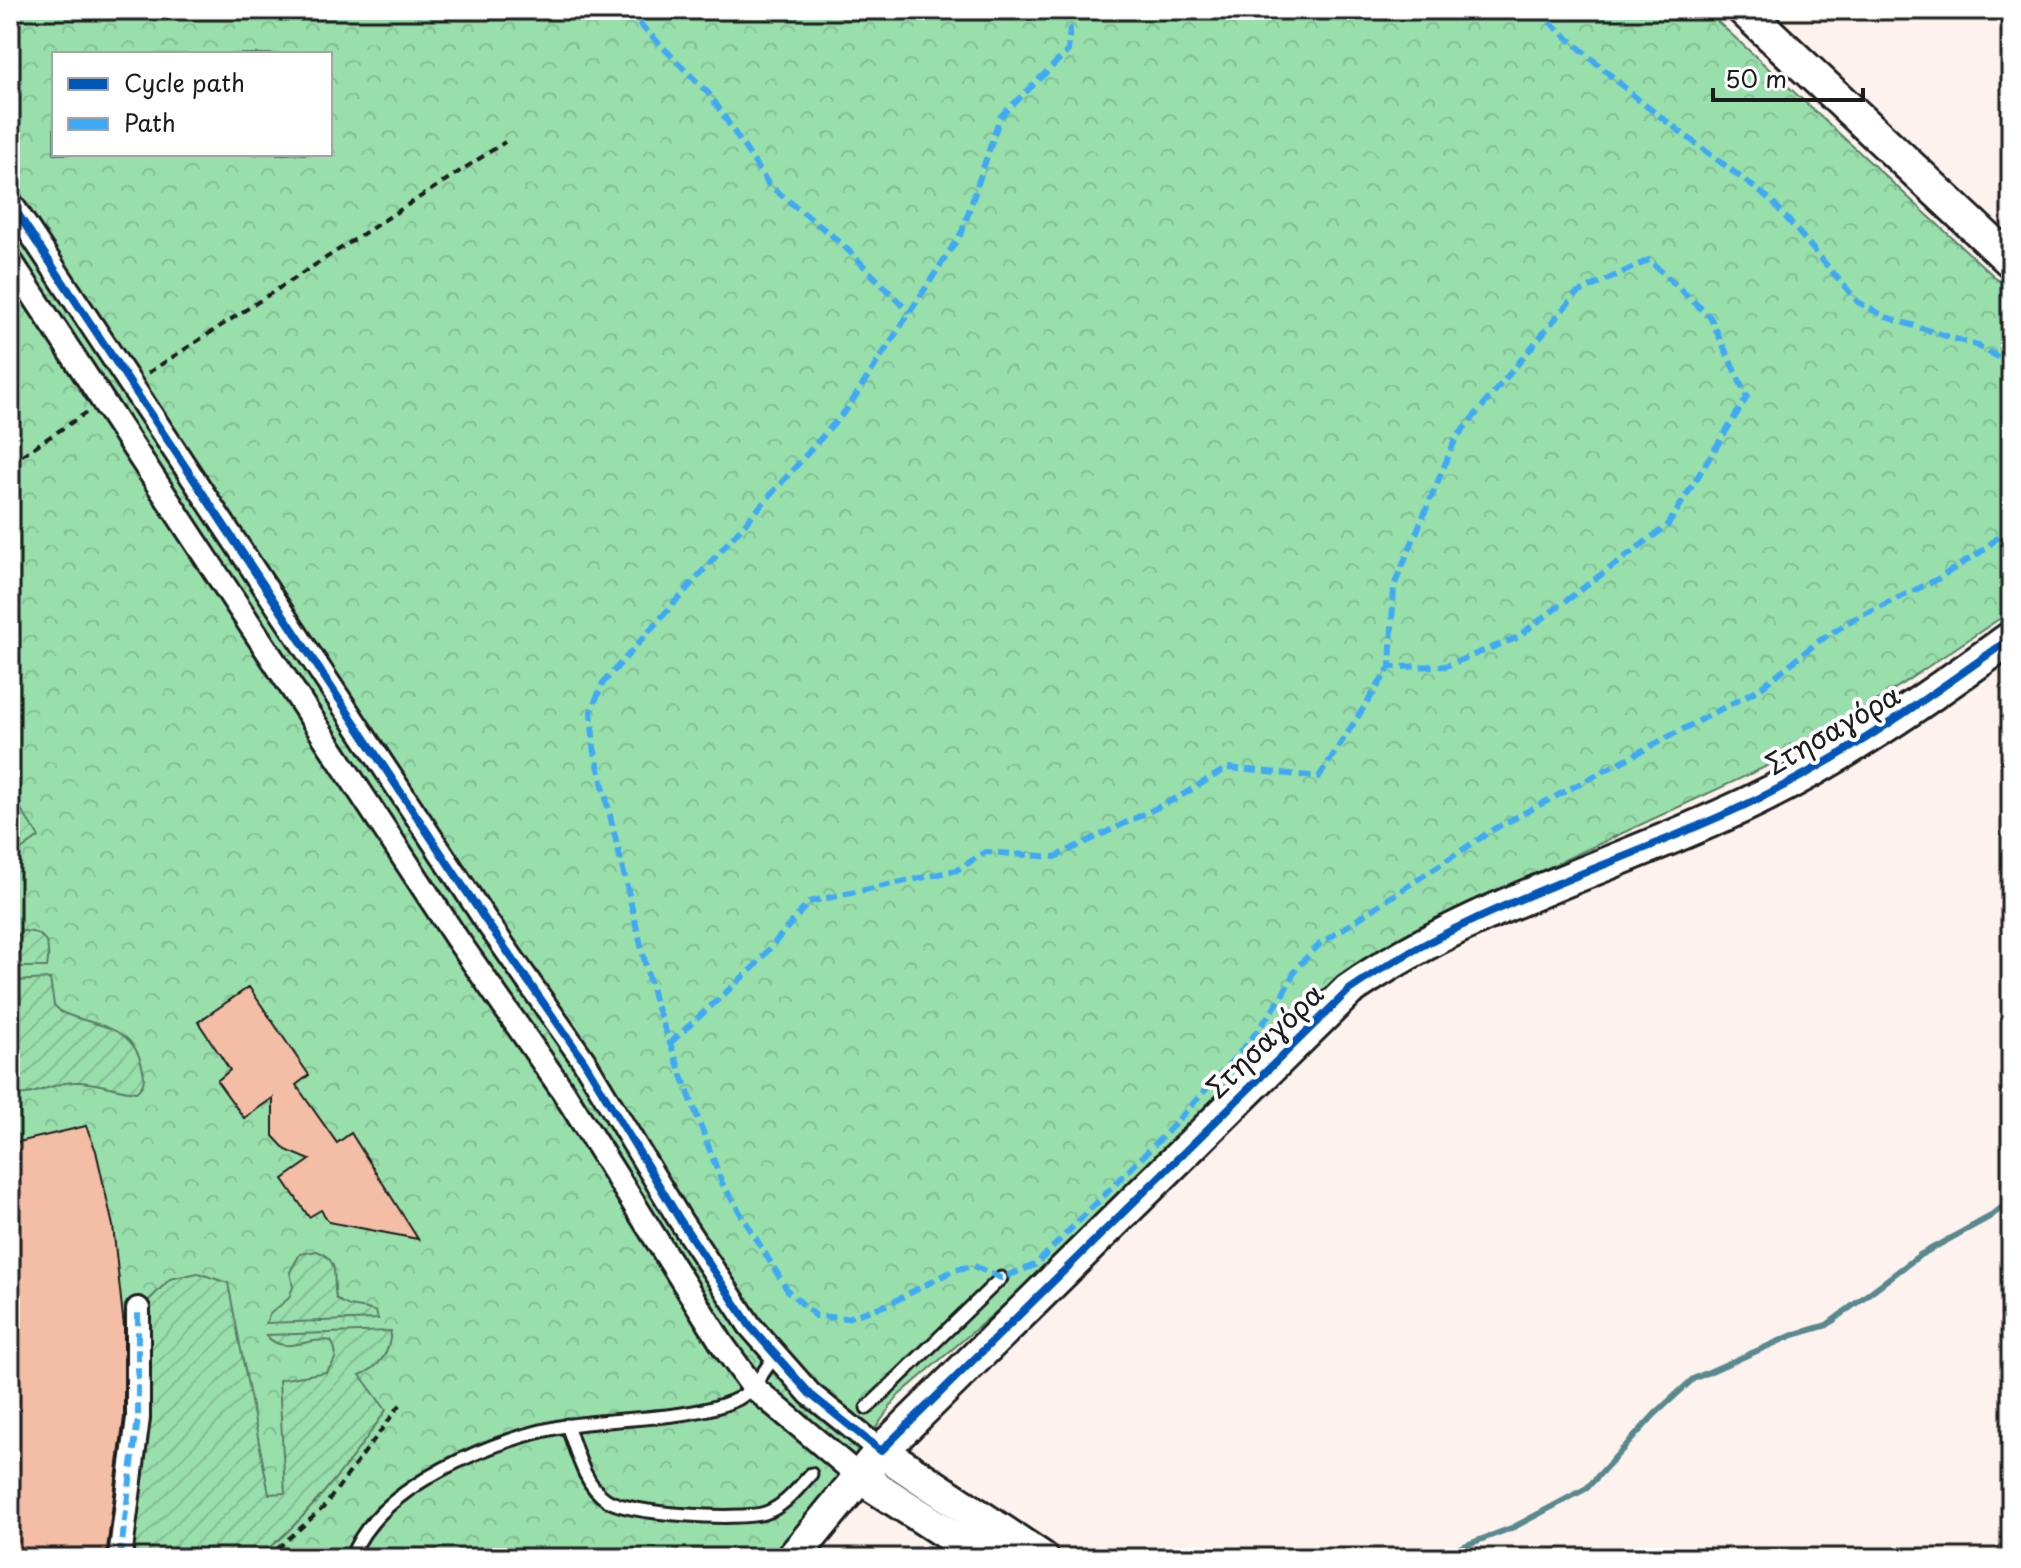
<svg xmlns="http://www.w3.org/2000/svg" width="2021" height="1568" font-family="'Playpen Sans',sans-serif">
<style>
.park{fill:url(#park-crowns);stroke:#5a7e64;stroke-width:2;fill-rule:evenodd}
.garden{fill:url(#garden-furrows);stroke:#5a7e64;stroke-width:2}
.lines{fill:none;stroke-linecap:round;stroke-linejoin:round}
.stream{stroke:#59898f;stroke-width:6}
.building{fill:#f3bea5;stroke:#1c1c1c;stroke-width:2}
.lane-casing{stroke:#1c1c1c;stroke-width:17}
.street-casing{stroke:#1c1c1c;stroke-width:28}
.secondary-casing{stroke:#1c1c1c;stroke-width:38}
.path{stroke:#1c1c1c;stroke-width:4;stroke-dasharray:8 6;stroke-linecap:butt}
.lane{stroke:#fff;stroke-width:11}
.street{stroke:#fff;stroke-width:22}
.secondary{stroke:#fff;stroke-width:32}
.quiet{stroke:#3fa9f5;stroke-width:6;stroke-dasharray:12 6;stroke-linecap:butt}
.cycleway-casing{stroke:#fff;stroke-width:13}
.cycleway{stroke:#0057b8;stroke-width:8}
.labels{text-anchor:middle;stroke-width:8;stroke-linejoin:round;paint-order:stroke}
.street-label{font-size:28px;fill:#1c1c1c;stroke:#fff}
</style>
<defs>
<pattern id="park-crowns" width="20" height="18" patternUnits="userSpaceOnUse" patternTransform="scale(2)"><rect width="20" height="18" fill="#98dfac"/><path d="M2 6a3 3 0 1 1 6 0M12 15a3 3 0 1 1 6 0" fill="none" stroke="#82bf93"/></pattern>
<pattern id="garden-furrows" width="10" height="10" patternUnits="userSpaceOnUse" patternTransform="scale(2)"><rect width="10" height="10" fill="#98dfac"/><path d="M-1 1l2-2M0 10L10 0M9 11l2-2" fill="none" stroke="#82bf93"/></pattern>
</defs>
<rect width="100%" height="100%" fill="#fdf2ed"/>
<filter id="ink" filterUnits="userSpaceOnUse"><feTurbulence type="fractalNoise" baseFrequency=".0125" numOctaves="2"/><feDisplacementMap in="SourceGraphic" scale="16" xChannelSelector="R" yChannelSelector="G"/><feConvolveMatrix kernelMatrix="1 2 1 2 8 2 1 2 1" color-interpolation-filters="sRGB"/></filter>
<g filter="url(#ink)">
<path class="park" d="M10,10H1705L2011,292V611L1808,747L1506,887L1407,937L1077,1242L898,1396L810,1523L779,1558H10ZM54,54H330V154H54Z"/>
<path class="garden" d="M10,793L39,837L10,858Z
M22,931C46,931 51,944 47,967H10V946Z
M50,979L54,1005L61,1012C97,1028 134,1023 143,1070C145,1080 144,1086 136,1092C114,1090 95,1081 74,1082C53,1082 33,1098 13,1094L10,1089L13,981Z
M317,1251C341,1261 332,1276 336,1298C350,1311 361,1305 376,1312L378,1319L266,1323L270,1314L289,1298L293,1287L290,1272L300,1254Z
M198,1273L228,1283L269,1494L285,1493L279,1380L326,1372C336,1361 339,1354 331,1341C309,1336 284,1357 266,1335L391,1331C389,1353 381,1367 360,1375L386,1410C365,1442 284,1552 248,1558C214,1564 166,1558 130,1558C150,1473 149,1390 146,1303L170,1279Z"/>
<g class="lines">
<path class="stream" d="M1432,1558L1514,1527L1587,1488L1655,1414L1693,1379L1793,1335L1827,1325L1920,1255L1991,1216L2011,1200"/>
</g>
<path class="building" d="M249,987L309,1075L296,1085L337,1143L351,1133L418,1239L329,1222L321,1210L309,1217L283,1179L310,1160L286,1150L273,1136V1098L244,1118L217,1081L230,1070L198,1022Z
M86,1126L96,1151L113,1226L124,1327V1417L106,1558H10V1144Z"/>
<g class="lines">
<g class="lane-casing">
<path id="lane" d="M867,1408L1001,1278
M567,1425C576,1449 584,1486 607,1500C629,1514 739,1521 765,1513C784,1507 798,1488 811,1474
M351,1558C378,1485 499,1436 571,1425C618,1418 692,1419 733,1401C752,1394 763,1372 774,1357"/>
</g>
<g class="street-casing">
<path id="street" d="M10,202L486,921L584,1061L680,1220L750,1326L810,1394L881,1451
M10,260L457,939L563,1091L722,1344L753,1387L860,1477
M120,1558L138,1418V1309"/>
</g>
<g class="secondary-casing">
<path id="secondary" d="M1744,10L2011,261
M881,1451L1042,1558
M860,1477L985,1558
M793,1558L881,1451L1349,990C1468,907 1614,867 1745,805C1841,760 1925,700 2011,638"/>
</g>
<path class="path" d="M10,11L12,10
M148,373L505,142
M10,463L86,413
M267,1558L323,1508L403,1401"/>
<use href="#lane" class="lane"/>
<use href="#street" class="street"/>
<use href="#secondary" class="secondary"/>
<path class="quiet" d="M626,10L710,95L769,185L841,243L909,312
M1062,10L1070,28L1068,51L1000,117L962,232L847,409L603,683L591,711L594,748L654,1000L722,1183L788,1291L816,1316L847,1318L889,1304L956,1269L974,1266L1001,1278L1035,1265L1168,1131L1249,1042L1280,1000L1297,967L1320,944L1494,829L1759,689L1819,641L1854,619L1936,580L1985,549L2011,525
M1536,10L1641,102L1772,201L1858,302L1886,317L1978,346L2011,364
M670,1043L754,967L809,902L957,870L986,852L1055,857L1179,797L1227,768L1319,777L1390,667L1394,586L1456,438L1576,294L1649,260L1710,317L1747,397L1668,525L1516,638L1446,666L1390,667
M120,1558L138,1418V1309"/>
<g class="cycleway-casing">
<path id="cycleway" d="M10,202L486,921L584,1061L680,1220L750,1326L810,1394L881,1451L1349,990C1468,907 1614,867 1745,805C1841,760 1925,700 2011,638"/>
</g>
<use href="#cycleway" class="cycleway"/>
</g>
</g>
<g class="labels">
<g class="street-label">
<text transform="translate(1833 730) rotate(-30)" y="10">Στησαγόρα</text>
<text transform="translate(1265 1041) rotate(-44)" y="10">Στησαγόρα</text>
</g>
</g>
<rect width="2021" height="1568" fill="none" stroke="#fff" stroke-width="40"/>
<rect x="20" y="20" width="1981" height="1528" fill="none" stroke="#1c1c1c" stroke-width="3" filter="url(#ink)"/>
<rect x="52" y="52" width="280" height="104" fill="#ffffff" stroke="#a4a4a4" stroke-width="2"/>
<rect x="68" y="78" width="40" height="12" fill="#0057b8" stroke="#a4a4a4" stroke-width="2"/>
<text x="124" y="92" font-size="24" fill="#1c1c1c">Cycle path</text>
<rect x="68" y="118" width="40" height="12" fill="#3fa9f5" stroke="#a4a4a4" stroke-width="2"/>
<text x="124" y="132" font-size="24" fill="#1c1c1c">Path</text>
<path d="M1713 88v12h150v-12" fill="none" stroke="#1c1c1c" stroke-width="4"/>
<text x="1725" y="88" font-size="24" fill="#1c1c1c" stroke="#ffffff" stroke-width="6" paint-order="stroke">50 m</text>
</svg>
